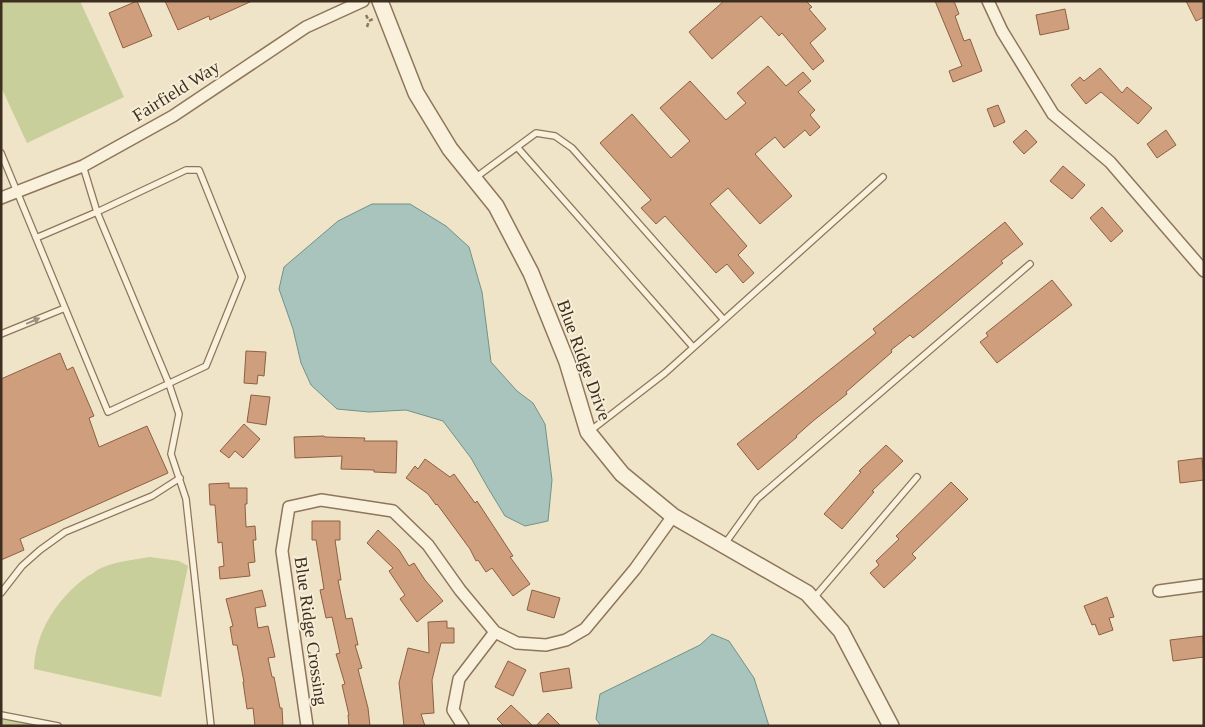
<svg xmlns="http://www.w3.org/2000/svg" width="1205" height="727" font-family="Georgia,serif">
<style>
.green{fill:#c9cf9b}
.water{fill:#a9c4bc;stroke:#6f938a}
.building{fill:#cf9f7d;stroke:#8d5f41}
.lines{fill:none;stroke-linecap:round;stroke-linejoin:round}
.service-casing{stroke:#8d765c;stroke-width:8}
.minor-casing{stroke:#8d765c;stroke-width:14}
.tertiary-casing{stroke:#8d765c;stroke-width:18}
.path{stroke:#8d765c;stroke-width:2.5;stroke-dasharray:4 2.5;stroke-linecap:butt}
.service{stroke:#faf1dc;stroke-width:5.5}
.minor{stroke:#faf1dc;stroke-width:11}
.tertiary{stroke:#faf1dc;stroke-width:15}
.oneway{fill:#9c907e}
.labels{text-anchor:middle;stroke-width:4;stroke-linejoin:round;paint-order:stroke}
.street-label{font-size:18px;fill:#3d2e20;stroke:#f7eed8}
</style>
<rect width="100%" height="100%" fill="#f0e4c8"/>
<path class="green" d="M1,1H80L124,97L27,143L1,87Z
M150,557L179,561L188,566L161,697L34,669C35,632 58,597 88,576C93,574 96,570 101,568C117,561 133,560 150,557Z
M1,717L62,726H1Z"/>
<path class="water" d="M372,204H410L446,226L469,247L482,292L491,362L517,391L533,403L545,424L552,480L548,521L525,526L505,516L488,488L471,458L443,421L406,410L369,412L337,409L311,385L301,363L293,329L279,289L284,267L338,221Z
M712,634L729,641L754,678L769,726H601L596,719L600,694L700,645Z"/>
<path class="building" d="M137,1L152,36L123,48L109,13Z
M165,1H252L210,20L209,16L178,30Z
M724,1H806L812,7L809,9L826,29L810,43L824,61L813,70L782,33L779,36L761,16L712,59L689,32Z
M935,1H954L959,14L955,16L964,41L970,39L982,71L953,82L949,71L962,66Z
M1186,1H1204V17L1196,21Z
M1065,9L1069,29L1040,35L1036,15Z
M768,66L786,86L803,72L811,81L798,92L815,110L810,115L820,127L810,136L805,130L784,148L775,137L755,154L792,196L760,224L728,188L710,204L747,246L738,255L754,273L743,283L727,264L716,273L665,216L656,224L641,208L651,200L600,143L632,114L671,158L690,141L660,108L690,81L726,120L746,103L737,93Z
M1100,68L1122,93L1127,87L1152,108L1138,124L1101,92L1086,104L1071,85L1080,77L1084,81Z
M998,105L1005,122L994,127L987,109Z
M1026,130L1037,142L1024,154L1013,142Z
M1166,130L1176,145L1157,158L1147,144Z
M1063,166L1085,185L1072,199L1050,181Z
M1102,207L1123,231L1111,242L1090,218Z
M1005,222L1023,244L1001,261L1003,263L922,331L913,338L910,335L891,350L892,352L846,392L847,394L813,421L796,436L797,437L758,470L737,444L876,333L873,329Z
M1052,280L1072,305L997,363L980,342L988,336L986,333Z
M246,351L266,352L264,376L258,375L257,384L244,383Z
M60,353L67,370L73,367L94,416L89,418L99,447L147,426L168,473L20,539L24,550L1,560V379Z
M251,395L270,397L266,425L247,422Z
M244,424L260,439L243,458L235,451L229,458L220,451Z
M324,436L325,437L365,438L364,441H397L396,473L374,472V470L341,469L342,456L295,458L294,437Z
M886,445L903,461L872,491L874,492L842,529L824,514L861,472L859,471Z
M1202,458L1204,480L1180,483L1178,461Z
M425,459L450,477L454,474L475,503L477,501L513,556L510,557L530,584L513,596L492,568L486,572L478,560L476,561L470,549L437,504L436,505L428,494L406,478L415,466L418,469Z
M951,482L968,499L912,554L916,558L884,588L870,573L879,565L876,561L899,539L896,536Z
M229,483V488H247V504H245L246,527L255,526L256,540H253L255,562L248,563L250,576L220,579L219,567L224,566L222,542L218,543L215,505H210L209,484Z
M312,521H340V540H335L341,580H338L346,619L352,618L358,645H355L362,668L358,669L368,708L370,726H349L348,715H349L342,685L345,684L336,654L340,653L332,617L326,618L320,590L324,589L316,540H312Z
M378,530L399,550L409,566L414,563L425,580L443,601L417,622L400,599L405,595L389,571L393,568L367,543Z
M262,590L266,606L255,608L258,628L268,626L275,657L268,658L272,677H274L280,708H282L283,726H255L253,708L247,709L243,682H244L237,645H233L230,627L233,626L226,599Z
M532,590L560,598L554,618L527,610Z
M1107,597L1114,617L1109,618L1113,630L1099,635L1095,624L1092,625L1084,606Z
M447,621V628H454V643H441L432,680L434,713L421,714L425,726H404L399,683L408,648L429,653L428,622Z
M1203,636L1204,657L1173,661L1170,640Z
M508,661L526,670L513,696L495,687Z
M569,668L572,688L543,692L540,673Z
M511,705L533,726H504L497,719Z
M548,713L561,726H536Z"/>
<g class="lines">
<g class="service-casing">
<path id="service" d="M517,147L693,347
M1,153L108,412L206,366L242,277L199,170H186L97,212L36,238
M83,166L97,212L169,384L179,414L171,454L186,499L211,726
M475,178L536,133L555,136L572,148L724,320
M1,334L65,308
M590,431L665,373L883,177
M724,545L757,499L1030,264
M1,593L22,566L40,550L65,532L152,496L180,478
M813,599L917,477
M1,715L58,726"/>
</g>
<g class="minor-casing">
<path id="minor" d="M988,1L1002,31L1053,114L1110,162L1204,271
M1,198L83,166L173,116L306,27L363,1
M1159,591L1204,585
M495,632L517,643L546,645L566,640L585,629L635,569L673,516
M307,726L282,551L289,507L321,500L393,511L428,545L460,590L495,632L459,679L453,710L463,726"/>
</g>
<g class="tertiary-casing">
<path id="tertiary" d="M380,1L416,93L450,149L496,206L531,273L567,362L588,432L622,474L673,516L807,593L841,631L891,726"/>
</g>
<path class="path" d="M366,15L369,21
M367,27L369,21L373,19"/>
<use href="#service" class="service"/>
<use href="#minor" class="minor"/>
<use href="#tertiary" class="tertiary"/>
</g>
<defs><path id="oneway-solid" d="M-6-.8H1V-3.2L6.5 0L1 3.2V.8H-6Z" transform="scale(1.25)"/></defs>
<use class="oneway" href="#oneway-solid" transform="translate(33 321) rotate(-23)"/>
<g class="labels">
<g class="street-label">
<text transform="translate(176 91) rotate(-32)" y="6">Fairfield Way</text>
<text transform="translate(584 360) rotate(70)" y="6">Blue Ridge Drive</text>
<text transform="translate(311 631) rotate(82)" y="6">Blue Ridge Crossing</text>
</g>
</g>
<rect width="1205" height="727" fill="none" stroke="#3d2e20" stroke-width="5"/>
</svg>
